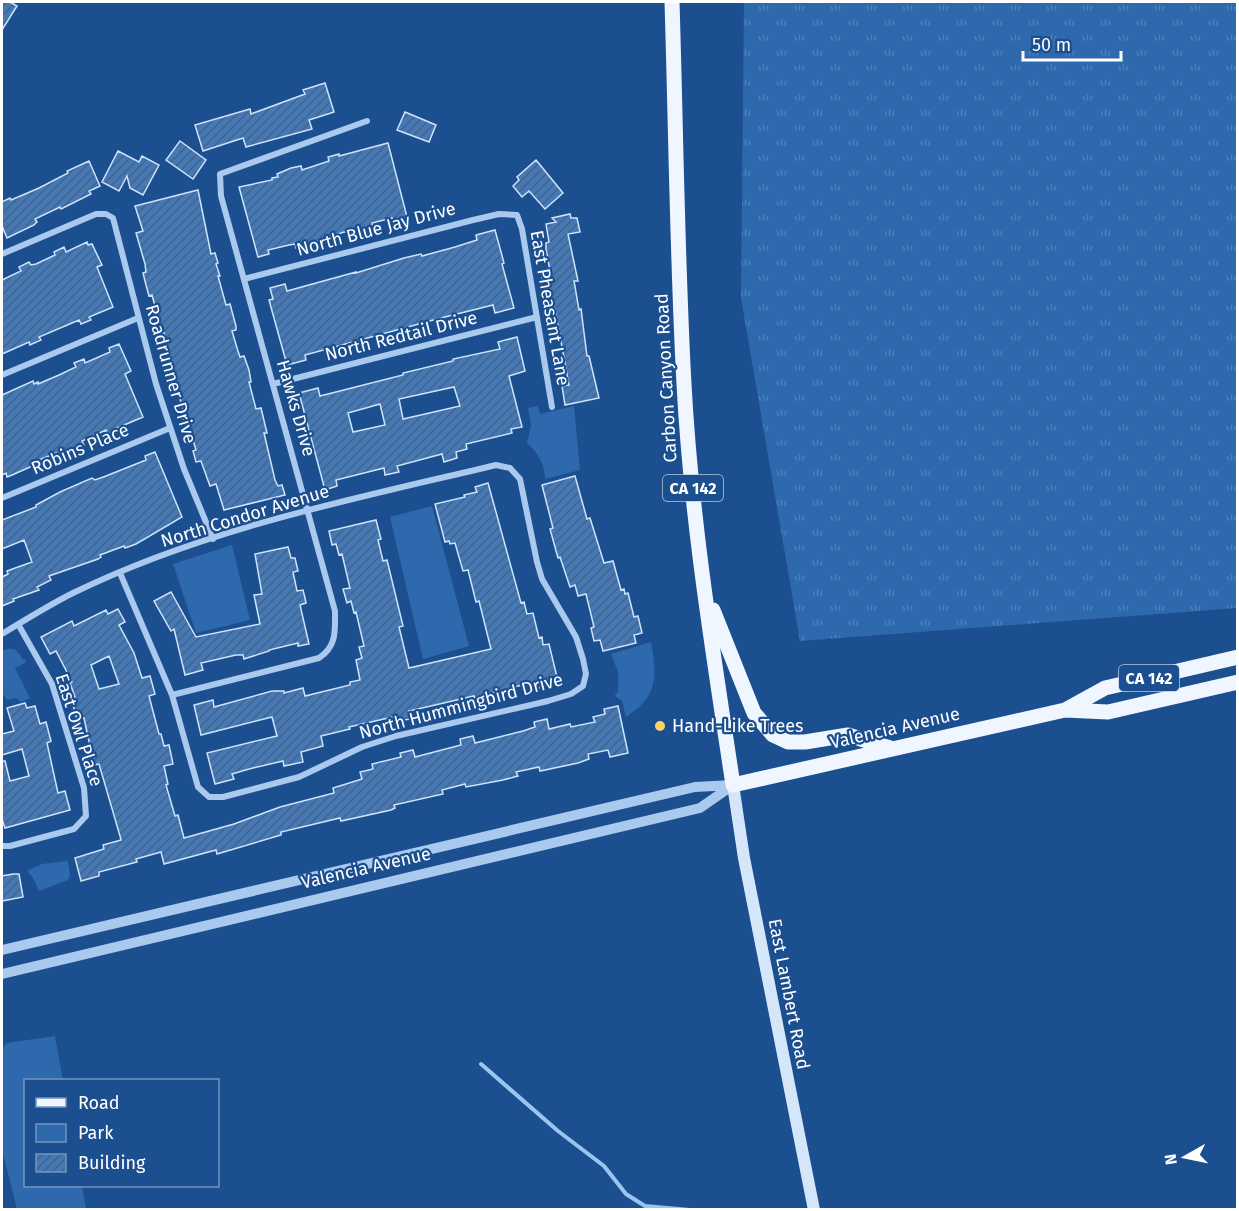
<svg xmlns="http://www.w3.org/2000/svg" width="1239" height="1211" font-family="'Fira Sans',sans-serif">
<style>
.grass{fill:url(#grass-tufts)}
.park{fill:#2e69ad}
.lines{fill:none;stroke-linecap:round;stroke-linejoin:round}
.stream{stroke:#9cc4f0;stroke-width:4}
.building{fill:url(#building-hatch);stroke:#cfe3fa;stroke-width:1.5;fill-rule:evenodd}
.minor{stroke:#a9c9ee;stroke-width:6}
.tertiary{stroke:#a9c9ee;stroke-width:10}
.secondary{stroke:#d6e6fa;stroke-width:12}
.primary{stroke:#f0f6ff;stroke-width:15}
.poi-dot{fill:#ffd166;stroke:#1b4f8f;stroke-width:2}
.labels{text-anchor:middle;stroke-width:4.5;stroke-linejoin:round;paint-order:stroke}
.shield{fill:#1b4f8f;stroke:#bbcadd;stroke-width:1.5}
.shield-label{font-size:16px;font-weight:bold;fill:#fff}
.street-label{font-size:18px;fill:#fff;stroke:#1b4f8f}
.poi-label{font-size:18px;fill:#fff;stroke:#1b4f8f;text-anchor:start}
</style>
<defs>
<pattern id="grass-tufts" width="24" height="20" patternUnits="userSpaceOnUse" patternTransform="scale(1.5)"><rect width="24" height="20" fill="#2e69ad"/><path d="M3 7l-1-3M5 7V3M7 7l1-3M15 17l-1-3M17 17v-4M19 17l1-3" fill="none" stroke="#4d80b9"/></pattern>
<pattern id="building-hatch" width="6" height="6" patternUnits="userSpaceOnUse" patternTransform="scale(1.5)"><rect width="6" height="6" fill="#4478b7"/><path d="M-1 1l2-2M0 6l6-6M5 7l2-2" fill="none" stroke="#486282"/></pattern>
</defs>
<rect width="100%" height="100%" fill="#1b4f8f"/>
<path class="grass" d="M744,2H1237V608L800,641L741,298Z"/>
<path class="park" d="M538,406L540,414L574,406L580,470L545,479C545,464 538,453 527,443L531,426L528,408Z
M432,506L469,646L423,659L390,517Z
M232,545L250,620L196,633L173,564Z
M651,642C657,678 658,696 626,717L622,701L615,696L616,693H618V672L611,654Z
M7,649C16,648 19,653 23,660L26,659L25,663L15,668L30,698L21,702L16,698L7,700L2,693V651Z
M68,861L70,876L68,880L39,891L33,878L27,871L42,864Z
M55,1036L63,1080H26V1186H82L86,1209H17L2,1150V1048L7,1043Z"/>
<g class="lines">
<path class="stream" d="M481,1064L558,1131L604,1166L626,1194L645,1206L690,1210"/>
</g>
<path class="building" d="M2,2H10L17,6L2,30Z
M325,83L334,112L309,120L312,129L246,147L243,138L203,151L195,125L250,109L251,114L305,94L303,90L306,89Z
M405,112L436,125L429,142L397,130Z
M180,141L206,160L193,179L166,160Z
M388,143L408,221L394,224L392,218L372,223L373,227L370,228V230L352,235H347V231L296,248L295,244L289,245L268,250L269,254L258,257L239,187L272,180V178L278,177L277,174L291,168L301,166L302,170L329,161L328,157L339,154V156Z
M118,151L139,162L142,156L159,165L143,195L130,188L127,176L119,191L102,182Z
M536,160L563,193L545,209L529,191L522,197L513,186L519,180L517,177Z
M89,161L100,186L89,191L91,194L61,209L60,207L35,219L37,222L34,225L7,238L2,226V202L10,198L11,200L39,188L68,173L67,171Z
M198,190L211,254L215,253L218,263L216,264L220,276H218L226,305L230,304L236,326V330L232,331L238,351L240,357L244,356L249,370L251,382H249L256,409L261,408L266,429L267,433H264L275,480L278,486L282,485L285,495L224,510L216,484L210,486L201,461L196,462L193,451L196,450L188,424L185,425L182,415L184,414L176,384L172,385L170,374L172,373V361L164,333H162L152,295L149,296L146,285L143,273L146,272L145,264L136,233L143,231L135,206Z
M570,214L571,218H577L580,232L568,234L578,281H574L579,310L581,309L587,356H589L599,398L565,405L562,386L569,385L555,309H554L549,286L544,287L541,272L550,271L546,249V243L549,242L546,224L556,222L552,218Z
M495,230L504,263L502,264L514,308L495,313L493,305L437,319L305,355L306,360L287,365L269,300L273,299L270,288L285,284L287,291L356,272V273L404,258L421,254L422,256L455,247L477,240L476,235Z
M87,242L88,245L92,244L102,265L97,267L113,307L89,317L91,320L81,324L79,320L39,337L41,340L30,345L29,342L2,354V280L21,271L19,267L29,262L31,265L36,264L55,255L54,252L64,247L66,252Z
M517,337L525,371L509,376L522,427L511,429L512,433L466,444L467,449L456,452L457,458L444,462L442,454L397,466L399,472L385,475L384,468L336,480L337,486L325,490L299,393L318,388L320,396L403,375V373L453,361V359L500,349L498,342ZM454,387L460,406L403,419L399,399ZM380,404L385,425L353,432L348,413Z
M119,344L131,371L125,374L143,417L117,428L118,430L108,434L106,430L86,439L82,441L84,445L61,455L57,456L56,453L32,463L33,465L30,467L12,475L7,477L6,473L2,475V395L33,381L34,384L38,382V384L59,375L76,367L74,363L84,359L85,363L110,352L109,348Z
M155,452L182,517L136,544L125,548L124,546L100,555L101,557L98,559L49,576L51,580L37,587L39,590L13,599L14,601L2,606V577L8,574L7,571L32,562L24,540L2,549V520L36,507V505L60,492L92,478L95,480L106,476L146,460L145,456Z
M575,476L587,519L590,518L604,563L613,561L621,590L624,589L625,594L628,593L634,617L638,616L642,633L634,635L636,643L603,651L600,640L594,641L591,628L594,627L586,594L578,596L575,585L570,587L560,557L558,558L550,529L553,528L542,485Z
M488,483L521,603L524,602L527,614L533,613L539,638L542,637L543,645L549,644L557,677L546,680L547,686L534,689L533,682L488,694L489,700L476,703L474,696L409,711L411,719L398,721L397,716L349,727L350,729L321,736L323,746L301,752L303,762L284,766L283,761L249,769L232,774L234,779L215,784L207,753L277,736L272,717L201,735L194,705L213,700L214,707L272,691H284V693L303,688L305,696L350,685V682L360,680L356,660L362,658L359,647L364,646L356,612L354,613L351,601L347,603L343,589L350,588L342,554L339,555L336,544L332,545L329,531L376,520L381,539L378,540L383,561L387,560L403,626L399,627L409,668L491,649L479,601L476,602L468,570L463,571L455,543L450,544L449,541L445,542L435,504L465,497L464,495L477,492L475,487Z
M288,547L291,558H295L298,571L293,572L297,591L303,590L305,598L306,603L300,605L309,644L298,646V643L269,650V651L244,659L243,655H236L201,663L203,670L185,675L174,629L171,631L154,601L171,592L196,637L260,624L254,595L262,594L255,554Z
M118,609L125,622L119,625L134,653L142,678L150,676L155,694L149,696L159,734H161L164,746L169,745L173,764L164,766L168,784L166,785L175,816L178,815L184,838L234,824L280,807L334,793L333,788L362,779L360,772L373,769L372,764L401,757L400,753L413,750L415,757L461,745L460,739L473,736L475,743L523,731L535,727L534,722L547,719L549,729L570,724L571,727L595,722L593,717L605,714L604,709L618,706L628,753L610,757L608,750L588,754L589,759L578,763L540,771L539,767L516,772L518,776L503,780L466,787L465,784L442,790L443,794L394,805L395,808L391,810L341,821L340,818L281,832V835L217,854L216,850L164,864L161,852L136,859L137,862L99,872V876L81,881L75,858L104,849L103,845L121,840L120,836L99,764L94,765L84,718L77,720L72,701L76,700L70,683L72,682L56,651L50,654L41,637L72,621L74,626L106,610L108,614ZM109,656L119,684L99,689L91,665Z
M25,703L27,708L35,706L40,724L46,722L51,741L47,743L58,793L65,791L70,810L5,828L2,819V761H5L10,781L29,776L22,749L2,755V734L14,731L7,708Z
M13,874H19L23,897L2,901V876Z"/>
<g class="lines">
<path class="minor" d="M2,254L96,214H106L113,218L156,384L184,469L213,539
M244,279L473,220L499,214L517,215L522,229L552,407
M2,375L138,318
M273,384L537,317
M2,498L170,428
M2,634C25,620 49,605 73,593C206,528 354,499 496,465L510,468L520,479L537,562L542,579L576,637L583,659L586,674L583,686L571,694L548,701L396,736L362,747L299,777L223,797H209L198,787L172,695L120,573
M172,695L319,658C337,646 335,631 335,611L221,196L220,174L367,121
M2,846H10L74,829L86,816L84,788L52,684L18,624"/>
<path class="tertiary" d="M2,950L695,787L733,785
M2,974L700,808L733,785"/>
<path class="secondary" d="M733,785L744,858L814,1210"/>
<path class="primary" d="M672,2C676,129 677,256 684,384C691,518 713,652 733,785L1065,710L1108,712L1238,682
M713,610L754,713L773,735L788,742H805L848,735L890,748
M1065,710L1105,688L1238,657"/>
</g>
<circle class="poi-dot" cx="660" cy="726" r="6"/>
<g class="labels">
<g class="shield">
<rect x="663" y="475" width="60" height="26" rx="4.5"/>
<rect x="1119" y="665" width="60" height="26" rx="4.5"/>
</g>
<g class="shield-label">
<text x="693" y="494">CA 142</text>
<text x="1149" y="684">CA 142</text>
</g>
<g class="street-label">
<text transform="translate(376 229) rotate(-15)" y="6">North Blue Jay Drive</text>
<text transform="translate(550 308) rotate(80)" y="6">East Pheasant Lane</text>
<text transform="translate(401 336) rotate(-14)" y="6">North Redtail Drive</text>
<text transform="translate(171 374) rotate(74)" y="6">Roadrunner Drive</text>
<text transform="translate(666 378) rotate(-93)" y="6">Carbon Canyon Road</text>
<text transform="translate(296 408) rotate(74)" y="6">Hawks Drive</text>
<text transform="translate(80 449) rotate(-23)" y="6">Robins Place</text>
<text transform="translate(245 516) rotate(-17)" y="6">North Condor Avenue</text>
<text transform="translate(461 706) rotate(-15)" y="6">North Hummingbird Drive</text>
<text transform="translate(895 728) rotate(-13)" y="6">Valencia Avenue</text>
<text transform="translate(79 730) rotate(72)" y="6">East Owl Place</text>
<text transform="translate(366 868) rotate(-13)" y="6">Valencia Avenue</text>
<text transform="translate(789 994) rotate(79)" y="6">East Lambert Road</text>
</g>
<g class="poi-label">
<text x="672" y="732">Hand-Like Trees</text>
</g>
</g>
<rect width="1239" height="1211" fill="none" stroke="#ffffff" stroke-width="6"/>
<rect x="24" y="1079" width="195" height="108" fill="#1b4f8f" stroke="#7695bc" stroke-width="1.5"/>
<rect x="36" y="1098" width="30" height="9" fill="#f0f6ff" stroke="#7695bc" stroke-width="1.5"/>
<text x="78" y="1109" font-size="18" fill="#ffffff">Road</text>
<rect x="36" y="1124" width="30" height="18" fill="#2e69ad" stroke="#7695bc" stroke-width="1.5"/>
<text x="78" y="1139" font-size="18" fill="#ffffff">Park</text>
<rect x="36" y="1154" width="30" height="18" fill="url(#building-hatch)" stroke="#7695bc" stroke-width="1.5"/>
<text x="78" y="1169" font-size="18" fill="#ffffff">Building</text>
<g transform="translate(1185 1157) rotate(261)" stroke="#1b4f8f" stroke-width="4.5" paint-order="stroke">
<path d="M0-4.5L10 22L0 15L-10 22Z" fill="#ffffff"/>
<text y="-9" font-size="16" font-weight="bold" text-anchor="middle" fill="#ffffff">N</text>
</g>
<path d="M1023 51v9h98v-9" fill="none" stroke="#ffffff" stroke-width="3"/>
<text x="1032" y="51" font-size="18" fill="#ffffff" stroke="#1b4f8f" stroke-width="4.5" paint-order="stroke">50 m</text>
</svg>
